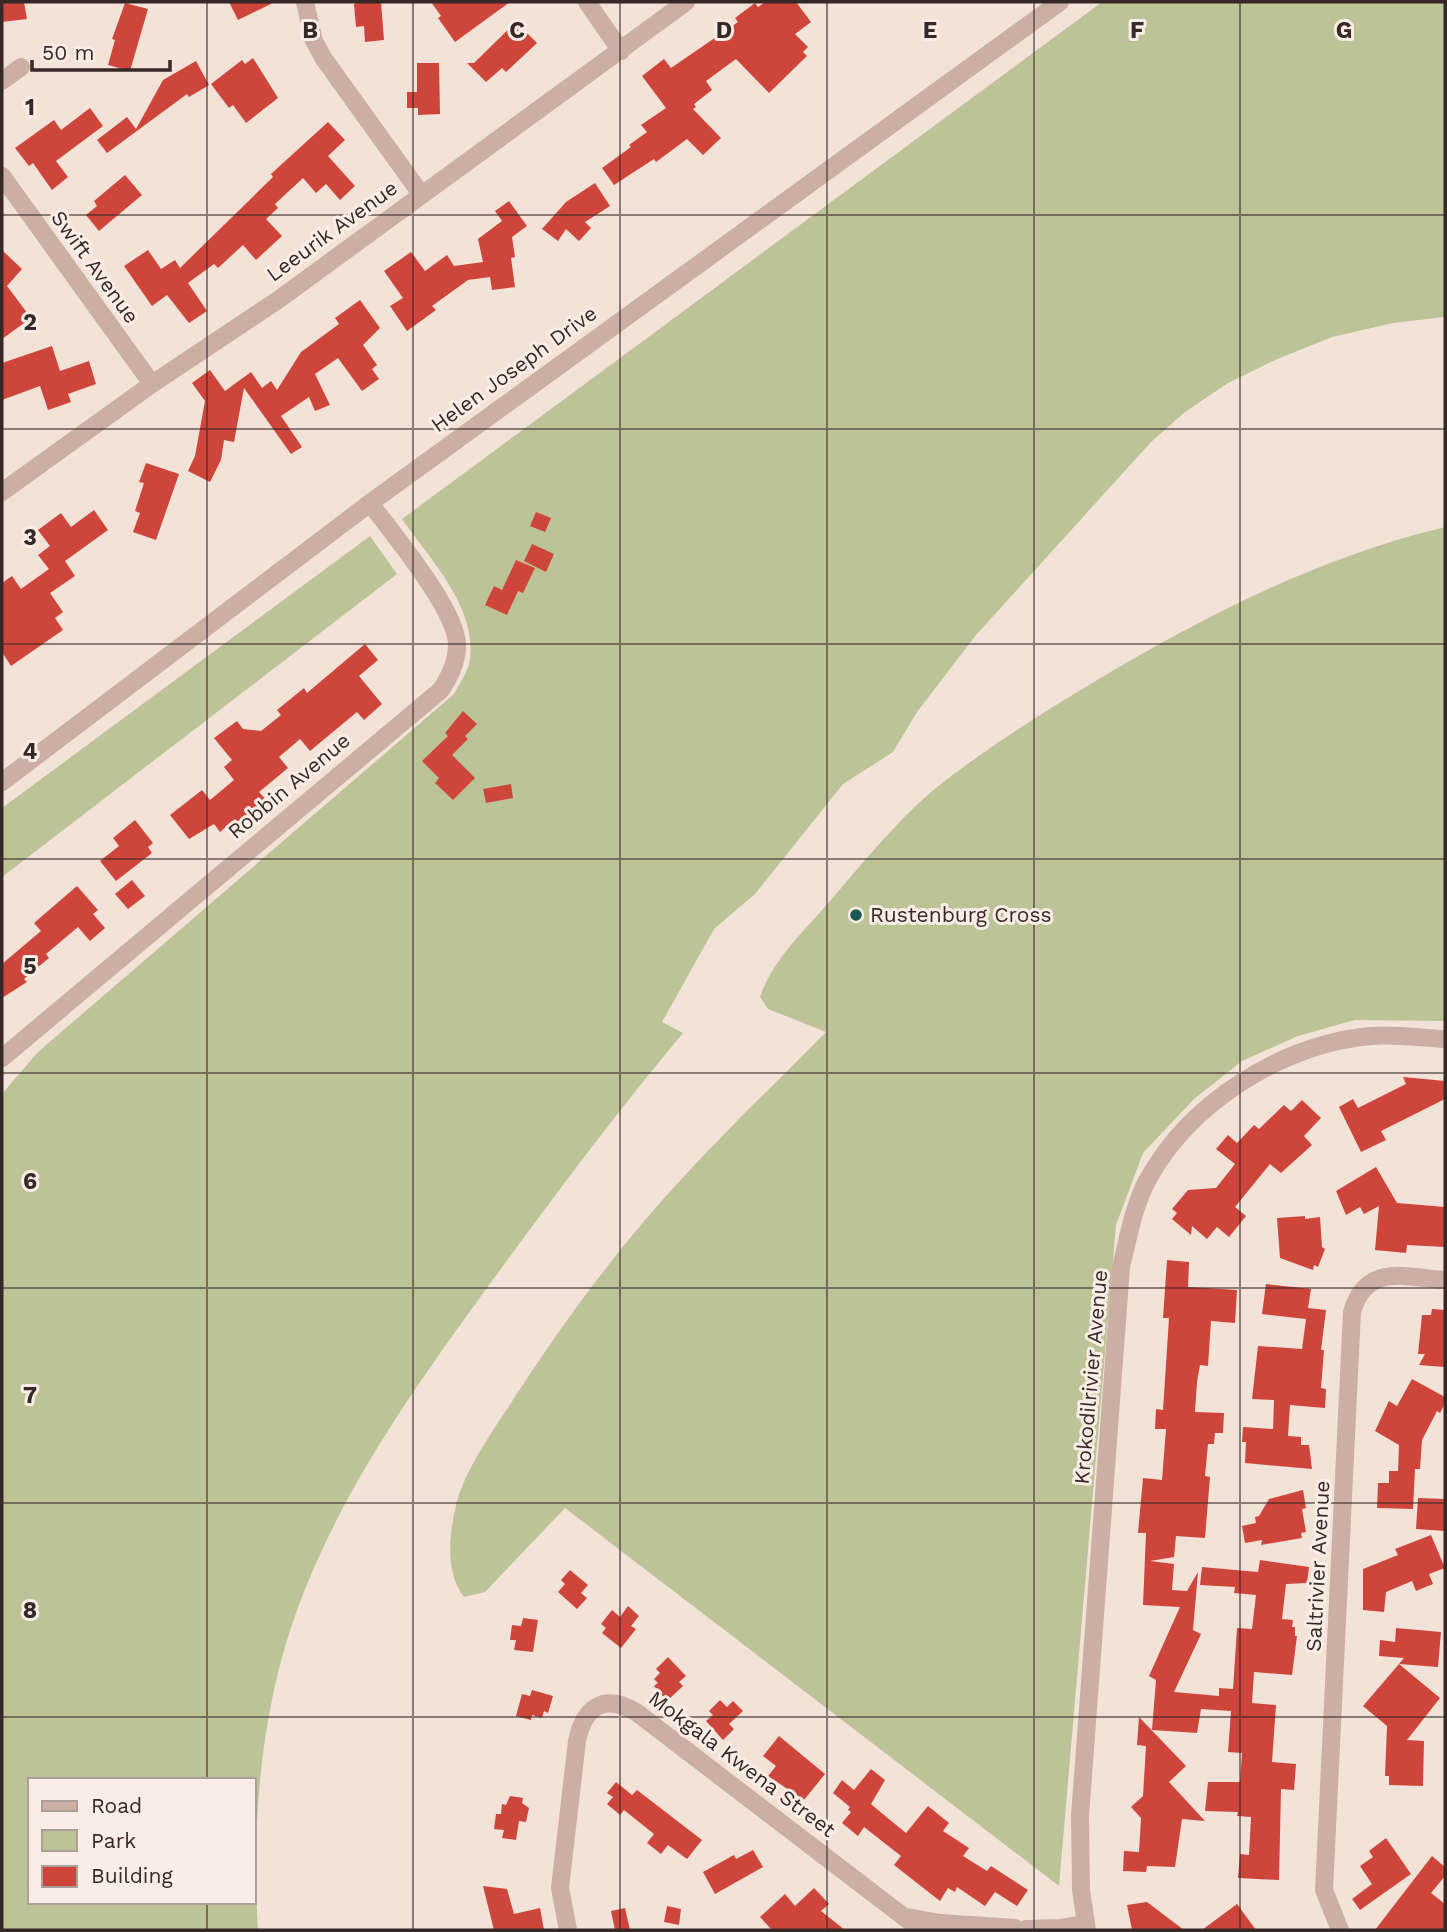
<svg xmlns="http://www.w3.org/2000/svg" width="1447" height="1932" font-family="'Work Sans',sans-serif">
<style>
.green{fill:#bbc397;fill-rule:evenodd}
.building{fill:#ce463b}
.lines{fill:none;stroke-linecap:round;stroke-linejoin:round}
.minor{stroke:#cbafa4;stroke-width:18}
.grid{fill:none;stroke:#362826;stroke-width:2;stroke-opacity:0.55}
.poi-dot{fill:#195a53;stroke:#faede5;stroke-width:2.5}
.labels{text-anchor:middle;stroke-width:6;stroke-linejoin:round;paint-order:stroke}
.street-label{font-size:21px;fill:#362826;stroke:#faede5}
.poi-label{font-size:21px;fill:#362826;stroke:#faede5;text-anchor:start}
.grid-label{font-size:23px;text-anchor:middle;font-weight:bold;fill:#362826;stroke:#faede5;stroke-width:6;stroke-linejoin:round;paint-order:stroke}
</style>
<rect width="100%" height="100%" fill="#f3e2d8"/>
<path class="green" d="M1102,2H1445V317L1393,323L1332,337L1275,360L1228,383L1185,412L1151,442L976,635L917,712L893,752L843,784L755,894L714,929L662,1022L683,1033C615,1114 552,1199 489,1285C417,1384 344,1486 300,1602C261,1704 251,1822 258,1930H2V1094L38,1052L454,694C460,683 469,670 470,659C477,607 429,558 402,519ZM30,1780H254V1902H30Z
M1445,527V1021L1355,1020L1298,1036L1242,1061L1194,1099L1143,1153L1116,1225L1059,1886L565,1508L485,1592L464,1597C445,1573 449,1535 456,1505C464,1472 492,1432 511,1403C563,1322 622,1242 688,1172C732,1124 780,1079 826,1032L768,1009L760,997C773,959 805,930 831,900C862,864 899,818 936,788C985,749 1040,714 1094,682C1204,616 1320,557 1445,527Z
M370,536L397,574L2,877V808Z"/>
<path class="building" d="M2,2H24L27,19L2,22Z
M229,2H275L238,20Z
M358,2H381L384,40L365,42L364,26L356,27L354,4Z
M431,2H510L455,42L438,18L441,16Z
M765,2H796L811,22L795,34L808,47L803,52L807,56L769,93L736,59L706,81L712,90L694,104L696,107L693,109L721,138L703,155L687,139L656,162L654,159L614,185L602,168L631,147L629,145L647,132L641,125L666,108L642,76L664,59L671,68L738,22L735,18L755,3L758,7Z
M125,3L148,9L130,71L108,65L115,40L112,39Z
M516,22L537,43L506,72L502,68L486,82L467,63H474Z
M253,58L278,98L246,123L233,105L229,108L211,84L242,60L245,64Z
M196,61L209,85L189,97L187,94L107,153L97,140L127,117L136,129L163,80Z
M417,63H439L440,114L418,115V108H407V92H417Z
M90,108L103,126L56,161L68,177L52,190L33,163L29,166L15,148L54,120L61,130Z
M328,122L345,140L328,156L355,186L340,200L326,184L316,193L303,178L275,204L278,208L266,219L282,236L256,260L243,245L218,268L214,264L188,283L207,311L189,323L167,295L152,306L124,266L148,250L161,269L175,260L180,268L273,177L271,174Z
M125,175L142,195L99,231L86,215L97,206L94,201Z
M595,183L610,206L585,222L591,228L579,241L566,229L558,241L542,229L566,202Z
M509,201L527,226L512,237L515,257L511,258L515,287L492,290L490,277L468,280L432,306L436,310L407,331L390,306L403,298L384,271L411,252L425,271L447,255L454,266L483,262L478,239L502,221L495,211Z
M2,250L22,269L7,286L31,318L2,339Z
M360,300L380,328L363,345L377,365L372,369L379,379L362,391L338,358L315,374L330,405L315,411L309,397L281,416L302,447L291,454L244,388L234,442L224,440L221,460L210,482L188,471L195,456L205,401L192,383L210,370L225,391L251,372L262,388L271,381L277,390L301,352L339,324L335,318Z
M52,346L60,371L89,361L96,384L68,394L71,402L48,410L40,386L2,400V363Z
M146,463L179,474L156,540L133,532L140,513L135,511L144,483L139,482Z
M94,510L108,530L65,561L75,576L50,593L63,612L55,618L63,630L11,666L2,652V583L12,576L21,589L49,569L38,555L50,546L38,530L61,513L71,527Z
M536,512L551,518L545,532L530,526Z
M532,544L554,554L546,572L524,561Z
M516,560L535,568L523,593L518,591L507,615L485,605L494,586L502,590Z
M365,644L378,660L359,676L382,704L364,720L357,712L310,751L300,739L279,757L288,768L259,792L267,801L240,825L235,819L220,832L214,824L189,839L170,815L202,790L210,800L234,780L224,767L232,760L214,738L237,721L243,729L261,731L281,715L277,710L304,688L307,693Z
M463,711L477,724L465,736L468,739L452,755L475,778L453,800L435,783L439,778L422,761L448,736L445,733Z
M511,784L513,798L486,803L483,789Z
M135,820L153,843L148,847L152,853L116,881L100,861L119,846L113,838Z
M132,880L145,896L128,909L115,894Z
M77,886L98,910L93,914L105,928L90,941L78,927L46,954L49,958L24,979L27,982L2,998V964L41,931L34,923Z
M1403,1077L1445,1081V1099L1381,1131L1386,1140L1361,1152L1339,1107L1353,1099L1358,1108L1406,1084Z
M1302,1100L1321,1118L1304,1136L1312,1145L1281,1173L1270,1164L1235,1207L1246,1216L1229,1237L1217,1227L1207,1239L1192,1226L1191,1235L1172,1219L1177,1213L1172,1209L1188,1190L1216,1188L1235,1164L1216,1149L1228,1135L1237,1143L1254,1125L1259,1129L1284,1105L1291,1111Z
M1376,1167L1397,1203L1445,1207V1247L1407,1245L1406,1253L1375,1250L1379,1206L1364,1214L1360,1207L1346,1215L1336,1191Z
M1305,1216V1219L1320,1217L1322,1247L1325,1249L1318,1267L1314,1265L1313,1270L1280,1258L1277,1218Z
M1167,1260L1189,1262L1188,1287L1237,1290L1235,1323L1211,1321L1208,1366L1200,1365L1197,1382L1195,1412L1224,1413L1223,1433H1215L1214,1444H1208L1205,1476L1210,1477L1205,1538L1176,1536L1174,1557L1150,1561L1174,1564L1172,1590L1187,1591L1198,1572L1193,1630L1201,1634L1174,1692L1219,1696V1688L1233,1689L1237,1628L1252,1629L1256,1595L1234,1593L1235,1587L1200,1585L1202,1567L1258,1572L1260,1560L1309,1567L1307,1583L1286,1584L1282,1619L1293,1620L1292,1627H1295V1636H1297L1292,1675L1254,1672L1252,1703L1276,1705L1272,1762L1296,1764L1294,1790L1281,1789L1279,1880L1238,1878L1240,1854L1249,1855L1251,1817L1237,1816L1238,1812L1205,1811L1208,1782H1240L1242,1753L1228,1752L1231,1711L1201,1709L1197,1733L1152,1730L1156,1680L1149,1676L1180,1607L1143,1605L1146,1533H1138L1143,1478L1162,1480L1166,1429H1155L1156,1409L1163,1410L1169,1318H1163Z
M1266,1284L1311,1289L1308,1308L1326,1310L1321,1350H1324L1321,1388L1326,1389L1325,1408L1290,1405L1288,1436L1301,1437V1445H1309L1312,1469L1245,1463L1246,1442H1242L1243,1427L1273,1429L1274,1400L1252,1399L1258,1346L1302,1349L1306,1319L1262,1314Z
M1432,1309L1445,1310V1367L1419,1365L1425,1354H1418L1422,1315H1431Z
M1412,1379L1445,1397V1403L1440,1413L1437,1411L1422,1440L1420,1469H1415L1413,1509L1377,1508L1378,1483H1389V1471H1398L1399,1445L1375,1431L1389,1401L1397,1406Z
M1303,1490L1306,1508L1302,1509L1306,1532L1301,1533L1302,1538L1261,1545L1262,1540L1245,1543L1242,1526L1256,1523L1255,1517L1259,1516L1269,1499Z
M1418,1498L1445,1499V1531L1416,1529Z
M1431,1535L1445,1568L1429,1574L1433,1584L1416,1591L1412,1581L1386,1592L1384,1612L1363,1610V1569L1398,1555L1395,1549Z
M570,1570L588,1585L581,1593L587,1598L577,1609L558,1592L565,1584L561,1580Z
M628,1606L639,1616L631,1626L636,1629L621,1648L602,1633L606,1628L601,1624L612,1610L620,1617Z
M523,1618L538,1620L533,1652L514,1650L516,1640H510L512,1625L521,1626Z
M1396,1628L1441,1632L1438,1667L1399,1664L1404,1658L1379,1656L1380,1640L1395,1642Z
M668,1657L686,1676L679,1682L683,1686L667,1701L654,1686L658,1683L654,1679L660,1673L656,1669Z
M1399,1664L1440,1698L1407,1740L1424,1741L1423,1786L1389,1785V1776H1385L1387,1726L1363,1706Z
M532,1690L553,1696L548,1713L544,1711L542,1718L532,1715L531,1720L516,1716L522,1694L530,1696Z
M720,1700L727,1707L733,1701L743,1711L729,1724L734,1729L723,1740L706,1721L713,1715L709,1711Z
M1139,1717L1186,1766L1169,1782L1205,1821L1182,1819L1175,1867L1147,1866L1146,1872L1123,1871L1124,1851L1139,1852L1141,1818L1131,1807L1143,1796L1146,1746L1137,1745Z
M779,1736L825,1774L804,1800L768,1776L776,1766L763,1756Z
M871,1769L885,1780L871,1804L878,1810L906,1833L928,1806L949,1823L943,1831L969,1848L963,1856L987,1871L991,1866L1028,1890L1017,1906L995,1892L985,1906L957,1887L955,1892L948,1888L940,1901L894,1865L901,1856L864,1827L858,1836L842,1823L851,1812L848,1810L850,1807L833,1793L842,1780L854,1790Z
M616,1782L632,1795L637,1790L702,1840L687,1859L668,1845L661,1854L647,1843L654,1834L624,1810L620,1815L607,1804L613,1797L607,1793Z
M510,1796L523,1798L522,1803L529,1808L526,1822L519,1821L516,1840L502,1838L504,1830L494,1829L496,1814H501L502,1804L506,1805Z
M1386,1838L1411,1874L1360,1910L1352,1899L1372,1884L1360,1866L1373,1857L1369,1851Z
M753,1850L763,1867L715,1894L703,1872L734,1855L736,1859Z
M1432,1856L1445,1867V1876L1431,1893L1445,1904V1930H1375Z
M483,1886L507,1889L514,1914L540,1908L544,1930H494Z
M814,1888L829,1904L821,1911L845,1930H772L760,1917L785,1894L795,1906Z
M1147,1902L1184,1930H1132L1127,1905Z
M1237,1904L1256,1930H1202Z
M667,1906L681,1909L679,1925L664,1922Z
M625,1908L630,1930H615L611,1911Z"/>
<g class="lines">
<path class="minor" d="M305,2L314,41L324,59L421,194
M587,2L621,51
M2,81L21,67
M2,176L152,384
M2,492L152,384L278,300L686,2
M2,782L370,503L1060,2
M2,1058L441,690C450,676 457,662 457,645C457,610 392,533 370,503
M907,1917L940,1923L1015,1928
M1026,1929L1061,1928L1086,1924
M568,1930L560,1888L577,1741C584,1707 604,1693 636,1712L921,1930
M1087,1930L1081,1890L1080,1816L1121,1267C1128,1239 1133,1208 1147,1181C1189,1103 1282,1044 1371,1036C1395,1034 1421,1038 1445,1039
M1340,1930L1324,1890L1352,1312C1366,1263 1405,1277 1445,1280"/>
</g>
<path class="grid" d="M207,2V1780M413,2V1930M620,2V1930M827,2V1930M1034,2V1930M1240,2V1930M2,215H1445M2,429H1445M2,644H1445M2,859H1445M2,1073H1445M2,1288H1445M2,1503H1445M2,1717H1445M207,1902V1930"/>
<circle class="poi-dot" cx="856" cy="915" r="7"/>
<g class="labels">
<g class="street-label">
<text transform="translate(332 231) rotate(-36)" y="7">Leeurik Avenue</text>
<text transform="translate(95 267) rotate(54)" y="7">Swift Avenue</text>
<text transform="translate(514 369) rotate(-36)" y="7">Helen Joseph Drive</text>
<text transform="translate(289 786) rotate(-40)" y="7">Robbin Avenue</text>
<text transform="translate(1091 1377) rotate(-85)" y="7">Krokodilrivier Avenue</text>
<text transform="translate(1318 1566) rotate(-87)" y="7">Saltrivier Avenue</text>
<text transform="translate(742 1764) rotate(37)" y="7">Mokgala Kwena Street</text>
</g>
<g class="poi-label">
<text x="870" y="922">Rustenburg Cross</text>
</g>
</g>
<g class="grid-label">
<text x="310" y="38">B</text>
<text x="517" y="38">C</text>
<text x="724" y="38">D</text>
<text x="930" y="38">E</text>
<text x="1137" y="38">F</text>
<text x="1344" y="38">G</text>
<text x="30" y="115">1</text>
<text x="30" y="330">2</text>
<text x="30" y="545">3</text>
<text x="30" y="759">4</text>
<text x="30" y="974">5</text>
<text x="30" y="1189">6</text>
<text x="30" y="1403">7</text>
<text x="30" y="1618">8</text>
</g>
<rect width="1447" height="1932" fill="none" stroke="#362826" stroke-width="7"/>
<rect x="28" y="1778" width="228" height="126" fill="#faede5" stroke="#ac9e99" stroke-width="2"/>
<rect x="42" y="1801" width="35" height="10" fill="#cbafa4" stroke="#ac9e99" stroke-width="2"/>
<text x="91" y="1813" font-size="21" fill="#362826">Road</text>
<rect x="42" y="1830" width="35" height="21" fill="#bbc397" stroke="#ac9e99" stroke-width="2"/>
<text x="91" y="1848" font-size="21" fill="#362826">Park</text>
<rect x="42" y="1866" width="35" height="21" fill="#ce463b" stroke="#ac9e99" stroke-width="2"/>
<text x="91" y="1883" font-size="21" fill="#362826">Building</text>
<path d="M32 60v10h138v-10" fill="none" stroke="#362826" stroke-width="3.5"/>
<text x="42" y="60" font-size="21" fill="#362826" stroke="#faede5" stroke-width="5" paint-order="stroke">50 m</text>
</svg>
